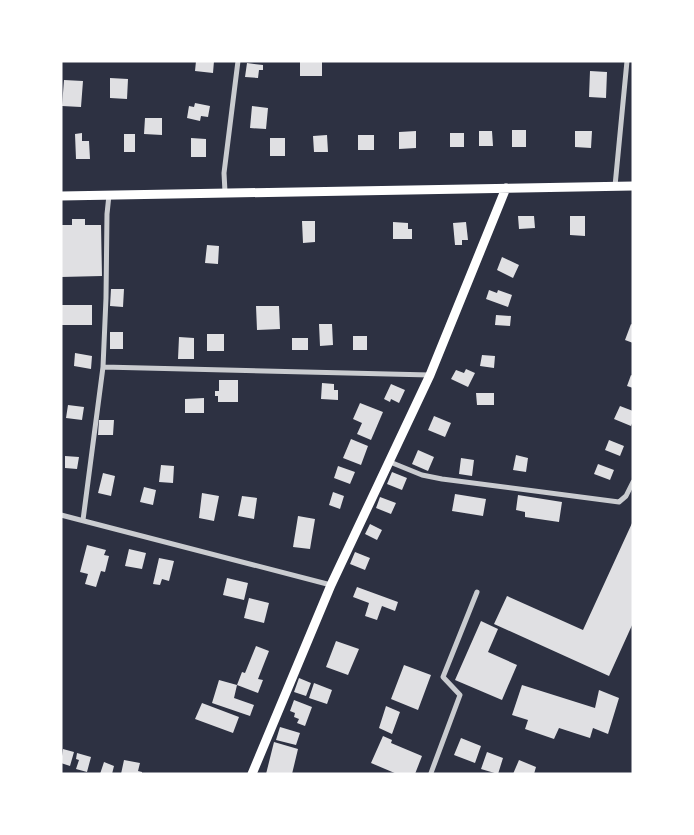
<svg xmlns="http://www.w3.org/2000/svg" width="694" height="835" font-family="'Fira Sans Condensed',sans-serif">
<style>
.building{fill:#e0e0e3}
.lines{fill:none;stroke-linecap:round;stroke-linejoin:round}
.minor{stroke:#caccd0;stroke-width:5}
.secondary{stroke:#fff;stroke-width:9}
</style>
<rect width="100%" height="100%" fill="#2d3142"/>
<path class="building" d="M196,61H214L213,73L195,71Z
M300,61H322V76H300Z
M247,63L263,65V70H259L258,78L245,77Z
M590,71L607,72L606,98L589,97Z
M110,78L128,79L127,99L110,98Z
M64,80L83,81L81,107L62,106Z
M195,103L210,106L208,117L201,116L200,121L187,118L189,106L194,107Z
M252,106L268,108L266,129L250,128Z
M145,118H162V135L144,134Z
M512,130H526V147H512Z
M416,131V148L399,149V132Z
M479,131H492L493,146H479Z
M575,131H592L591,148L575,147Z
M82,133V141H89L90,159H76L75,134Z
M450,133H464V147H450Z
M124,134H135V152H124Z
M327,135L328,152H314L313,136Z
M358,135H374V150H358Z
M191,138L206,139V157H191Z
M270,138H285V156H270Z
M518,216H534L535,228L519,229Z
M570,216H585V236L570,235Z
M72,219H85V225H101L102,276L61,277V225H72Z
M302,221H315V242L303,243Z
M393,222L408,223V229H412V239H393Z
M466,222L468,240H462V245H455L453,223Z
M207,245L219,246L218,264L205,263Z
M502,257L519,265L513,278L497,270Z
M111,289H124L123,307L110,306Z
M489,290L497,293L498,290L512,295L508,307L486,299Z
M61,305H92V325H61Z
M256,306H279L280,329L257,330Z
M496,315L511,316L510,326L495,325Z
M319,324H332L333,345L320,346Z
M631,324L633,325V343L625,340Z
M110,332H123V349H110Z
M207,334H224V351H207Z
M353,336H367V350H353Z
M179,337L194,338V359H178Z
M292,338H308V350H292Z
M75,353L92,356L91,369L74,366Z
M482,355L495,356L494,368L480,366Z
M466,369L475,373L468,387L451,379L456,370L464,373Z
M631,375L633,376V388L627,386Z
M219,380H238V402H218V396H215V391H219Z
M322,383L334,384V390H338V400L321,399Z
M391,384L405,390L399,403L391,399L390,402L384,399Z
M476,393H494V405H477Z
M204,398V413H185V399Z
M360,403L383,412L371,440L357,434L362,423L353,419Z
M68,405L84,407L82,420L66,418Z
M620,406L633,411V421L631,426L614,419Z
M434,416L451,423L445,437L428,430Z
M99,420H114L113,435H98Z
M351,439L368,446L361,465L343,458Z
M609,440L624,446L620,456L605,450Z
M418,450L434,457L428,471L412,464Z
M516,455L528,458L526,472L513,470Z
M65,456L79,457L77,469L65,468Z
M461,458L474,460L472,476L459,474Z
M598,464L614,470L610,480L594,474Z
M161,465L174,466L173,483L159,482Z
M338,466L355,472L350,484L334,478Z
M392,472L407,478L402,490L387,484Z
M103,473L115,476L111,496L98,493Z
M144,487L156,490L153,505L140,502Z
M333,492L344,496L340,509L329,505Z
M202,493L219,496L214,521L199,518Z
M455,494L486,499L483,516L452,511Z
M518,495L562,502L559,522L525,517V512L516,510Z
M242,496L257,498L254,519L238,516Z
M380,497L396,503L391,514L376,508Z
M298,516L315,519L310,549L293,547Z
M633,521V623L609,676L494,624L507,596L583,630Z
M370,524L382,530L377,540L365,534Z
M87,545L106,550L104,555L109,556L105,572L101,571L96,587L85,584L88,574L80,572Z
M129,549L146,553L142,569L125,566Z
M355,552L370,558L365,570L350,564Z
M159,558L174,561L169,581L162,579L160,585L153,584Z
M227,578L248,583L244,600L223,595Z
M357,587L398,602L395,611L382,606L377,620L365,616L369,603L353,597Z
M249,598L269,603L264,623L244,618Z
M481,621L498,629L488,652L517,665L502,700L455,680Z
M336,641L359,649L348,675L326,667Z
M256,646L269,651L258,679L263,680L258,693L237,685L242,672L245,673Z
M404,665L431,675L418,710L391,699Z
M299,678L311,683L306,696L294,692Z
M219,680L237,685L234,698L254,705L250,716L212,703Z
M314,683L332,690L327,704L309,698Z
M522,685L595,708L599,690L619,698L608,734L593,728L590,738L559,728L554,739L525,729L528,720L512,715Z
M294,700L312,707L305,726L297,723L299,719L294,717L295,713L290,711Z
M202,703L239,717L233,733L195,719Z
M386,706L400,712L392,734L379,728Z
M280,727L300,733L296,745L276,740Z
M383,736L392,740L391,743L422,756L415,774H397L371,763Z
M461,738L481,746L475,763L454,755Z
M274,742L298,749L292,774H266Z
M63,749L74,752L70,766L61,763Z
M487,752L503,758L498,774L481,769Z
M77,753L91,757L87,772L76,769L79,760L76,759Z
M124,760L140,763L138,771L142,772V774H121Z
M519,760L536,767L534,774H513Z
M104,762L114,766L112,774H100Z"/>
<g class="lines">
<path class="minor" d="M615,186L627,61
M225,192L224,173L238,61
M103,367L430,375
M390,462L422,475L442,479L619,502L626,496L633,482
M61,515L331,585
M83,520L103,367L106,298L107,214L109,195
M431,773L460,695L443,677L477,592"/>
<path class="secondary" d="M61,196L633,186
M252,774L331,585L430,375L506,188"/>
</g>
<rect width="694" height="835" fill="none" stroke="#ffffff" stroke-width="125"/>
</svg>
